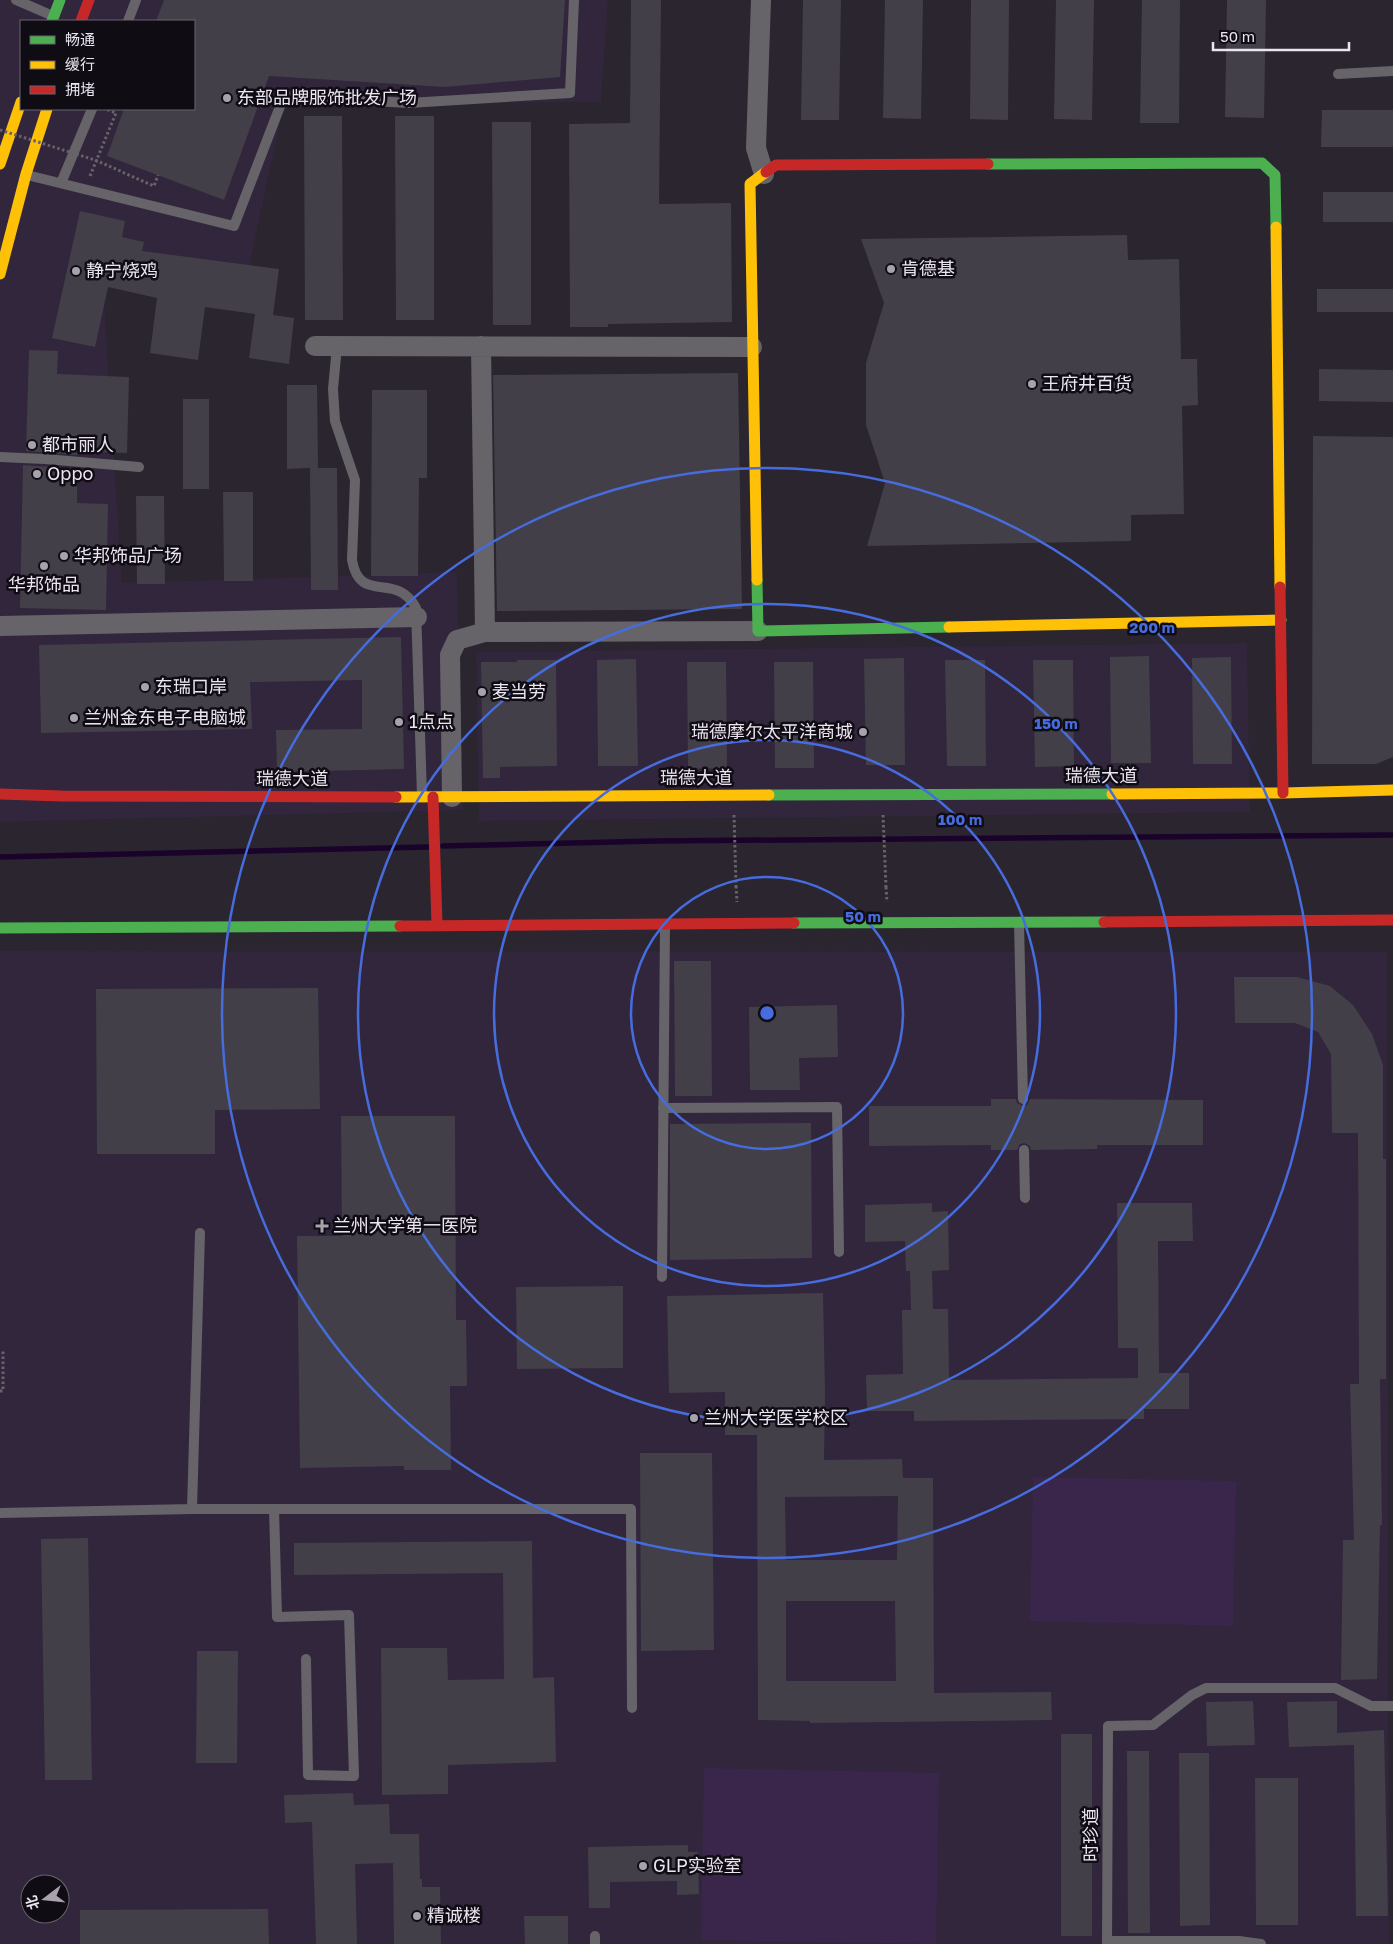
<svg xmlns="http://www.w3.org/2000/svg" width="1393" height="1944" font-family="'Golos Text','Noto Sans SC',sans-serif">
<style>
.built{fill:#31263c;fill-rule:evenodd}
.green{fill:#3a264b}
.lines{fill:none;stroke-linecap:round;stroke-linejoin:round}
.stream{stroke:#19032a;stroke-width:5.5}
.building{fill:#433f48;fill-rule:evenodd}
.path{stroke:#66646a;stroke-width:3;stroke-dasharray:2.5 2.5;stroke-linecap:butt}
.lane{stroke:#666469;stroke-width:10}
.street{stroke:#666469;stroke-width:20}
.fast{stroke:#4caf50;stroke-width:11}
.slow{stroke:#ffc107;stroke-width:11}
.jam{stroke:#c62828;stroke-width:11}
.path-bridge{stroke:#66646a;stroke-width:3;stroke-dasharray:2.5 2.5;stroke-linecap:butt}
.ring{fill:none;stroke:#466cdd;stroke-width:2.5}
.poi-dot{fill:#a7a2ad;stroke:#100c14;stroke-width:2}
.labels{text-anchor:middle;stroke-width:5;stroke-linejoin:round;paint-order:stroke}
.poi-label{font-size:18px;fill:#ebe5f1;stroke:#100c14;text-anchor:start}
.street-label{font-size:18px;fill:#ebe5f1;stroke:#100c14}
.centre{fill:#466cdd;stroke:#100c14;stroke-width:2.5}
.ring-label{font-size:15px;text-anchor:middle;font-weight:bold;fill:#466cdd;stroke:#100c14;stroke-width:5;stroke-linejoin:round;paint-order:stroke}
</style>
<rect width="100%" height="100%" fill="#2a252f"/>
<path class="built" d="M0,0H608L601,102L284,104L245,285L102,269L122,583L457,572L463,810L0,822ZM21,21H194V109H21Z
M1247,643L1250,812L479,821L476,652Z
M0,951L1387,952L1389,1944H0ZM30,1884H60V1914H30Z"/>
<path class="green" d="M1033,1477L1236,1481L1233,1626L1030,1621Z
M704,1768L939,1773L936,1944L701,1940Z"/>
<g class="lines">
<path class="stream" d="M443,846L655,841L1393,835
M0,857L428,847"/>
</g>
<path class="building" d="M164,0H565L560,77L445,87L269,76L224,200L107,156L124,109H194V21H156Z
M631,0H661L659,204L731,203L732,322L608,324V327H570L569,124L630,123Z
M803,0H841L839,120H801Z
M885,0H923L921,119L883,118Z
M971,0H1009L1008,120L970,119Z
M1056,0H1094L1092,120L1054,119Z
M1142,0H1180L1179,123H1140Z
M1227,0H1266L1264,118L1225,117Z
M1322,110H1393V147H1321Z
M304,116H342L343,320H305Z
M395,116H434V320H396Z
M492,122H531V325H493Z
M1323,192H1393V222H1323Z
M80,211L125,221L122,237L144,242L142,251L279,269L273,315L294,318L289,364L249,358L255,314L205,307L198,360L150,353L157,298L108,287L95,347L52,338Z
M1127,235L1128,260L1179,259L1181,359H1197L1198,405L1182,406L1184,514L1131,515V541L867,546L885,483L866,425V363L884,303L861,239Z
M1317,289H1393V312H1317Z
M29,350L58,351L57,374L129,377L127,453L77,451V455L26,451Z
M1319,369L1393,370V402L1319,401Z
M738,373L742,609L497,611L493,375Z
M287,385H317L318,468H337L338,590H311L310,468L287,469Z
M372,390H427V478H419L418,576H371Z
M183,399H209V489H183Z
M1313,436L1393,437V757L1376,764H1312Z
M23,465L77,469V503L108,504L106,610L20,608Z
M223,492H253V581H224Z
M136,496H164L165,584H137Z
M401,637L404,769L277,772L276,730L362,729V680L250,682L252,729L41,733L39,645Z
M1149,656L1151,763H1111L1110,657Z
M1231,657L1232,764H1193L1192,658Z
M904,658L905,765H866L864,659Z
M636,659L638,766H598L597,660Z
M517,660H556L557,766L500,767V778H483L481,662H517Z
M945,660H985L986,766H947Z
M1033,660H1073L1074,766L1035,767Z
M687,662H726L727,768L688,769Z
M774,662H813L814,768H775Z
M674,961H711L712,1096H675Z
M1234,977H1297L1330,986L1353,1005L1372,1034L1383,1065V1159H1386V1379H1380L1382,1525H1380L1377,1679L1341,1680L1343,1540H1354L1350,1384H1359L1358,1133H1332L1331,1054L1318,1032L1295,1023H1235Z
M318,988L320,1109L215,1110V1154H97L96,989Z
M837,1005L838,1057L799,1058L800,1090H750L749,1007Z
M991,1099H1016L1017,1103L1023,1106L1027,1105L1030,1099L1203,1100V1145H1097V1149L1031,1150L1030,1146L1024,1143L1020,1144L1017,1150H991V1145L869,1146V1106H991Z
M341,1116H455L456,1320H466L467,1386H450L451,1470H404V1466L300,1468L297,1236H342Z
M811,1123L812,1258L670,1260V1124Z
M932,1203V1212L948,1211L949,1270L932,1271L933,1309H948L949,1380L1138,1378V1348H1118L1117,1203H1192L1193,1241H1158L1159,1373H1189V1409H1144V1419L914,1421V1411H867L866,1375L903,1374L902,1310H911L910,1271H906L905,1241L865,1242V1205Z
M623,1286V1368L517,1369L516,1287Z
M823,1293L825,1390L824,1460L902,1459L903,1478H933L934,1693L1051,1692L1052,1720L810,1723V1721L758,1720L757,1435H725V1392L669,1393L667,1296ZM898,1496L897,1560H786L785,1497ZM786,1601H895L896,1681H786Z
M640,1453H712L714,1650L641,1651Z
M88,1538L92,1780H45L41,1539Z
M532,1541L533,1678L554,1677L556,1762L448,1765V1794L382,1795L381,1648H447L448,1680L504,1679L503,1573L294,1575V1543Z
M197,1651H238L237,1763H196Z
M1253,1701L1255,1745L1207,1746L1206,1702Z
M1337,1701V1733L1384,1730L1388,1916H1356L1354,1745L1289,1747L1287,1702Z
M1061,1734H1092V1936H1061Z
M1127,1751H1149L1150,1933H1128Z
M1179,1753H1209L1210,1925L1180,1926Z
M1255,1778H1298V1925H1256Z
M353,1793L354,1805L389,1804L390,1834H419L420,1879H422V1887H440L441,1944H394L393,1863L355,1864L357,1944H316L312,1822L285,1823L284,1795Z
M688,1845V1852H698L699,1894L677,1895V1881L610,1882V1908H589L588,1847Z
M268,1909L269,1944H80V1910Z
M524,1916H568V1944H525Z"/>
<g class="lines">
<path class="path" d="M90,176L116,113L106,109
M736,886L737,902
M886,887L887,902
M0,1391H3V1351"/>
<path class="lane" d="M16,0L53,16
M128,21L136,0
M1338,74L1393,71
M27,175L234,226L284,96L409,103L570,93L574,0
M61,183L92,109
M337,346L333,389L335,421L355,480L352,560C360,606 396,570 416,608L422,796
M0,457L45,459L139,467
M1019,923L1023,1099
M663,1108L837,1107L839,1252
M1024,1150L1025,1198
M662,1277L665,925
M192,1509L200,1233
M274,1509L277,1617L349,1615L354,1776L308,1775L306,1659
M0,1513L192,1509H631L632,1708
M595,1936V1944
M1107,1941H1239L1261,1944
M1107,1944L1108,1726L1153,1725L1192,1695L1206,1688H1335L1371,1706H1393"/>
<path class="street" d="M761,0L756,148L764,174
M315,346L752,347
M481,346L485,632
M0,626L417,617
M452,797L450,655L457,640L485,632L758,631"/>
<path class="fast" d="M52,21L60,0
M988,164L1262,163L1275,175L1276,227
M757,580L758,631L949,627
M769,795L1112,794
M794,923L1104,922
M0,928L400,926"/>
<path class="slow" d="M0,164L21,102
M1276,227L1280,587
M0,274L26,174L47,109
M757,580L750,184L766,172
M949,627L1281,620
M1112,794L1283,793L1393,790
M396,797L769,795"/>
<path class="jam" d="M81,21L89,0
M766,172L776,165L988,164
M1280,587L1283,793
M0,794L62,796L396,797
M433,797L437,925
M1104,922L1393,920
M400,926L794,923"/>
<path class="path-bridge" d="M0,130L95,160L154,186L158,175
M734,815L736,886
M883,815L886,887"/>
</g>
<g class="ring">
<circle cx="767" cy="1013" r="136"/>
<circle cx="767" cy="1013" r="273"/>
<circle cx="767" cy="1013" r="409"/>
<circle cx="767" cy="1013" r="545"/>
</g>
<g class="poi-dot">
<circle cx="227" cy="98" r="5"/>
<circle cx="891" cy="269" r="5"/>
<circle cx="76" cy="271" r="5"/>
<circle cx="1032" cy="384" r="5"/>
<circle cx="32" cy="445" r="5"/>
<circle cx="37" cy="474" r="5"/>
<circle cx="64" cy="556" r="5"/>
<circle cx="44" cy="566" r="5"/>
<circle cx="145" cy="687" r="5"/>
<circle cx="482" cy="692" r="5"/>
<circle cx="74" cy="718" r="5"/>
<circle cx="399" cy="722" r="5"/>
<circle cx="863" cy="732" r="5"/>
<path d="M319.5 1218.5h5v5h5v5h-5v5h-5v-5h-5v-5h5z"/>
<circle cx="694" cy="1418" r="5"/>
<circle cx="643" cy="1866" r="5"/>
<circle cx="417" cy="1916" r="5"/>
</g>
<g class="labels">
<g class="poi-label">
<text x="237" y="104">东部品牌服饰批发广场</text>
<text x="901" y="275">肯德基</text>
<text x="86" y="277">静宁烧鸡</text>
<text x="1042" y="390">王府井百货</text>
<text x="42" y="451">都市丽人</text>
<text x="47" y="480">Oppo</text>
<text x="74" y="562">华邦饰品广场</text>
<text x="44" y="591" text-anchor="middle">华邦饰品</text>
<text x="155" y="693">东瑞口岸</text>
<text x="492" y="698">麦当劳</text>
<text x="84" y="724">兰州金东电子电脑城</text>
<text x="409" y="728">1点点</text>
<text x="853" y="738" text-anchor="end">瑞德摩尔太平洋商城</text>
<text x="333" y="1232">兰州大学第一医院</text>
<text x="704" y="1424">兰州大学医学校区</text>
<text x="653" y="1872">GLP实验室</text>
<text x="427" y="1922">精诚楼</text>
</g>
<g class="street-label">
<text x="1101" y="782">瑞德大道</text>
<text x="696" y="784">瑞德大道</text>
<text x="292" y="785">瑞德大道</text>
<text transform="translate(1091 1835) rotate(-90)" y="6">时珍道</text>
</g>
</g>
<circle cx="767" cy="1013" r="8" class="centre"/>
<g class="ring-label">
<text x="1152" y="633">200 m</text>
<text x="1056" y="729">150 m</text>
<text x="960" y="825">100 m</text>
<text x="863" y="922">50 m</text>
</g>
<rect x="20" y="20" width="175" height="90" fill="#100c14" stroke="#68636c"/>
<rect x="30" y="36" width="25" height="8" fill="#4caf50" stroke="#68636c"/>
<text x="65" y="45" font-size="15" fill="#ebe5f1">畅通</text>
<rect x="30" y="61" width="25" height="8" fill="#ffc107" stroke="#68636c"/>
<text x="65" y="70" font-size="15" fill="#ebe5f1">缓行</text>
<rect x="30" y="86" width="25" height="8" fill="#c62828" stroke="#68636c"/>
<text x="65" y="95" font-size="15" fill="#ebe5f1">拥堵</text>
<g transform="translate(45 1899) rotate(254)"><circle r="24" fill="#100c14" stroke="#68636c"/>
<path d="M0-4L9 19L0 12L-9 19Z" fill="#a7a2ad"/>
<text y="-8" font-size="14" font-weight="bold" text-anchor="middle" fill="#ebe5f1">北</text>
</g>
<path d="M1213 42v8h136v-8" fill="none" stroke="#ebe5f1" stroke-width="2.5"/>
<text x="1220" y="42" font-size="15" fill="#ebe5f1" stroke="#100c14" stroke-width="4" paint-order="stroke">50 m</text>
</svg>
